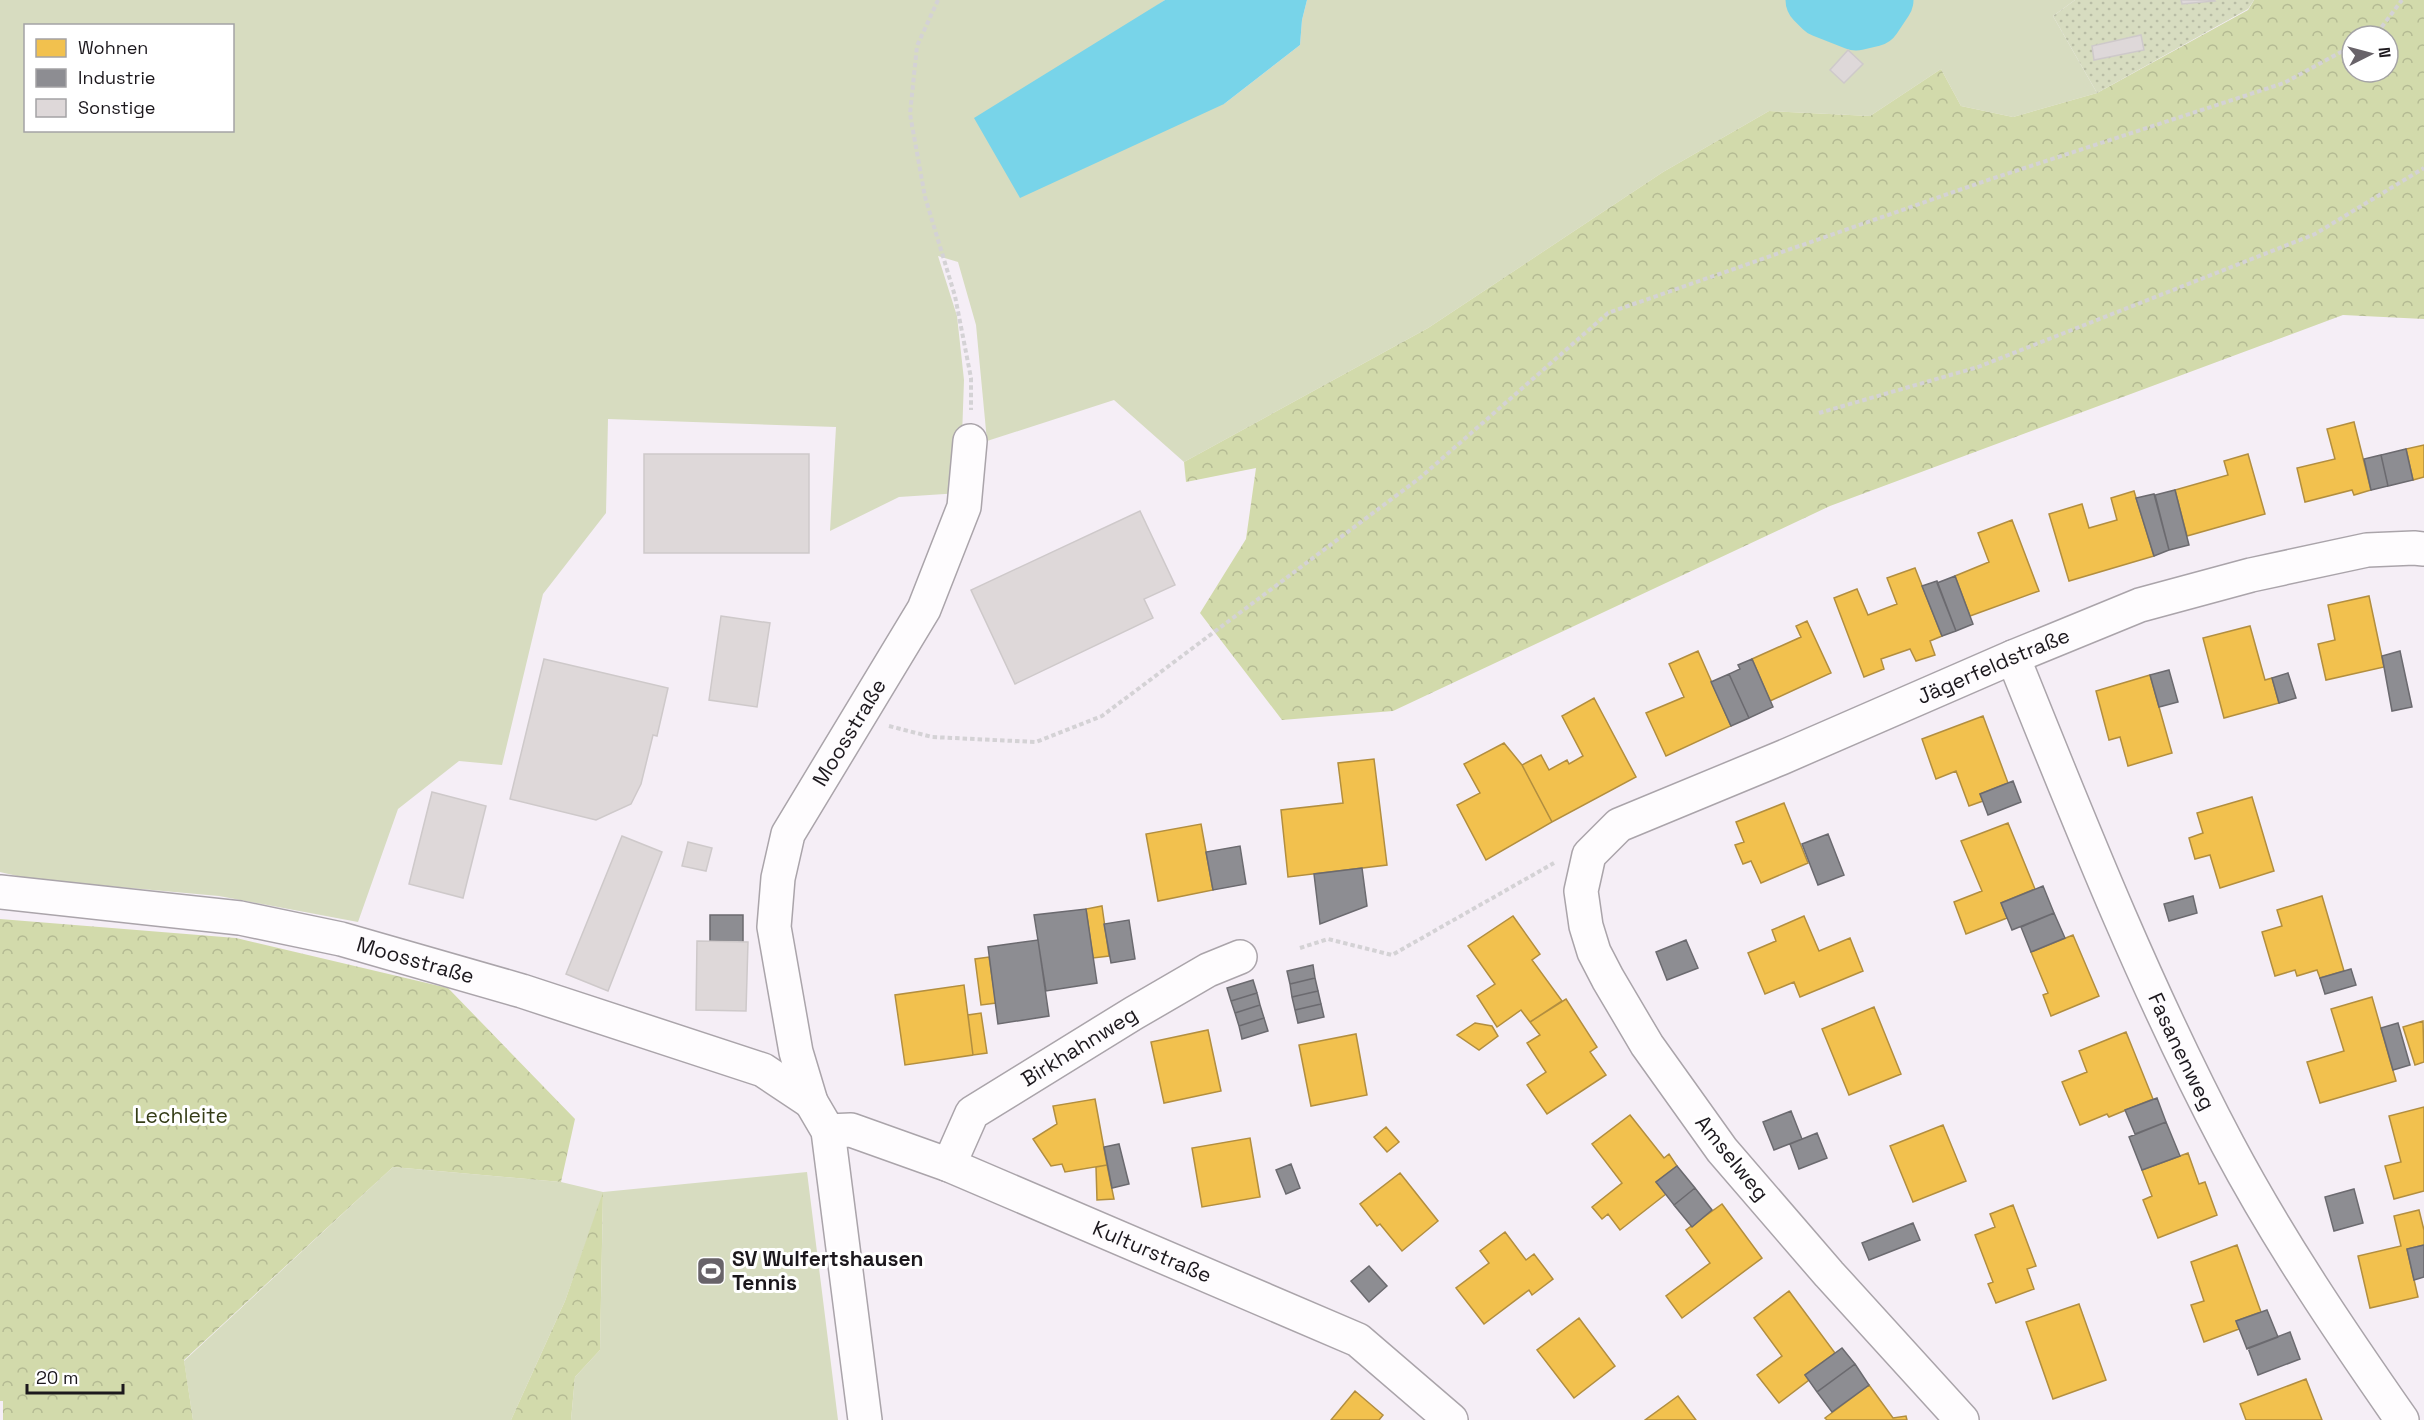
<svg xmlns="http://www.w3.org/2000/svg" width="2424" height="1420" font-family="'Space Grotesk',sans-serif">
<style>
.grass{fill:#d7dcc0;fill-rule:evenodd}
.forest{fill:url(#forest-crowns);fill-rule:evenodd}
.garden{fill:url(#garden-dots)}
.water{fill:#78d4e9}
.homes{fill:#f2c14e;stroke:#b28e3f;stroke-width:1.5}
.industry{fill:#8d8d92;stroke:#6b6a6f;stroke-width:1.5}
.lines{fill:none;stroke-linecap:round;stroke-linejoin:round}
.river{stroke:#78d4e9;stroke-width:57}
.building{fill:#ded8d9;stroke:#cec9ca;stroke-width:1.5}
.minor-casing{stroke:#aaa4aa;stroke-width:36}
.path{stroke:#d4d2d5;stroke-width:4;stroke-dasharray:4.5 3;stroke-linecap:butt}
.minor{stroke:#fefcfe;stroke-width:33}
.labels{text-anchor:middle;stroke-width:6;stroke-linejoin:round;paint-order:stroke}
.street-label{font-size:21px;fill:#1c181d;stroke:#fff}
.park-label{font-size:21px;fill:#353d17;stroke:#fff}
.poi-label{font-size:21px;font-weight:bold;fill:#1c181d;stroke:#fff;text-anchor:start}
</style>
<defs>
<pattern id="forest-crowns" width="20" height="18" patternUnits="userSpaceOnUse" patternTransform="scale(1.5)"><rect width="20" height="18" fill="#d2daab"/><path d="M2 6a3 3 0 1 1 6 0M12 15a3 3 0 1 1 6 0" fill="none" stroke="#b4ba93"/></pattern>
<pattern id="garden-dots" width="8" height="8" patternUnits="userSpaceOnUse" patternTransform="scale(1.5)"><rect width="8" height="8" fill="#d7dcc0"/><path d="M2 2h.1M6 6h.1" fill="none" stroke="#b8bca5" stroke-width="1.8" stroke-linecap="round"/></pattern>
</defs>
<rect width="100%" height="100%" fill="#f5eef6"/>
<path class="grass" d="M0,0H1165L1137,19L1224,104L1300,45L1302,20L1307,0H2075L2053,16L2097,93L2013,117L1961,106L1941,69L1870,116L1769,111L1663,172L1428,328L1184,462L1114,400L987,441L976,325L958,262L938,256L957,316L964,380L960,493L899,497L830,531L836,427L608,419L606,513L543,594L502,765L459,761L398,809L358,922L219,896L30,879L0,872ZM26,26H232V130H26Z
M393,1167L561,1182L603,1192L807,1172L838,1420H571L575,1377L600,1350L603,1195L565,1301L511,1420H193L184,1361Z"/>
<path class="forest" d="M2254,0H2424V319L2343,315L1830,506L1393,711L1282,720L1200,613L1246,539L1256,468L1186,482L1184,462L1428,328L1663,172L1769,111L1870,116L1941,69L1961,106L2013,117L2097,93L2248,10ZM2352,36H2388V72H2352Z
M0,919L236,938L448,988L575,1119L561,1182L393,1167L184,1360L193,1420H3V1401H0Z
M603,1192L600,1350L575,1377L571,1420H511L565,1301Z"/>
<path class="garden" d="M2075,0H2254L2248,9L2097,93L2053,16Z"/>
<path class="water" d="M1165,0H1307L1302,20L1300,45L1224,104L1020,198L974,118Z"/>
<path class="homes" d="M2354,422L2371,490L2354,495L2352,490L2305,502L2297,468L2335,459L2327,429Z
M2424,445V477L2413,480L2406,449Z
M2248,454L2265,514L2187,536L2175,490L2228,475L2224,461Z
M2134,491L2154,556L2069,581L2049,514L2082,504L2089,528L2117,520L2111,498Z
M2012,520L2039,591L1970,616L1955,576L1989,562L1978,533Z
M1915,568L1942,636L1930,641L1935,655L1916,661L1910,649L1881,659L1884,669L1864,677L1834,598L1857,589L1868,615L1897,604L1887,578Z
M2369,596L2384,667L2326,680L2318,644L2335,640L2328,605Z
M1807,621L1831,673L1770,701L1752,659L1801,637L1796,626Z
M2250,626L2265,680L2272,678L2279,703L2224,718L2203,638Z
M1698,651L1731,726L1666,756L1646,713L1684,697L1669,664Z
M2150,675L2172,753L2128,766L2120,737L2109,740L2096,691Z
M1594,698L1636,777L1552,822L1522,765L1541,755L1549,770L1567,760L1569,764L1583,756L1562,716Z
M1983,716L2008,783L1980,794L1983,801L1969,806L1956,771L1936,779L1922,739Z
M1504,743L1522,765L1552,822L1486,860L1457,805L1480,793L1464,764Z
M1374,759L1387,865L1288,877L1281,810L1343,803L1338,763Z
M2252,797L2274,871L2220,888L2210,855L2195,859L2189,838L2203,833L2197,813Z
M1784,803L1808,863L1761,883L1751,861L1743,864L1735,845L1744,842L1736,822Z
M2008,823L2035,889L2001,903L2007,918L1966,934L1954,902L1982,891L1961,841Z
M1201,824L1213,890L1158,901L1146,834Z
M2322,896L2344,971L2320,978L2317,970L2297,976L2295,970L2275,976L2262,932L2282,926L2277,910Z
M1102,906L1109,956L1093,958L1086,909Z
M1513,916L1540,954L1532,960L1562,1001L1530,1022L1521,1010L1497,1027L1477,996L1495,984L1468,946Z
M1804,916L1819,951L1850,938L1863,971L1800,997L1794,982L1765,994L1748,953L1776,941L1772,930Z
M2073,935L2099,996L2051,1016L2043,995L2048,993L2031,952Z
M989,957L996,1003L981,1005L975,959Z
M964,985L973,1055L905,1065L895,995Z
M2372,997L2396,1081L2320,1103L2307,1062L2344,1051L2331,1009Z
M1566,999L1597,1047L1590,1052L1606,1075L1547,1114L1527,1085L1546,1072L1527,1043L1540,1035L1530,1022Z
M1874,1007L1901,1074L1849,1095L1822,1029Z
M981,1013L987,1053L973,1055L968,1015Z
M2423,1021L2424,1062L2415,1065L2403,1027Z
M1475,1023L1492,1026L1498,1036L1479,1050L1457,1035Z
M1208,1030L1221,1091L1164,1103L1151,1042Z
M2126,1032L2153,1099L2109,1117L2107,1114L2080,1125L2062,1082L2087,1072L2079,1051Z
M1356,1034L1367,1095L1311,1106L1299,1045Z
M1095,1099L1107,1165L1065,1172L1062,1164L1051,1166L1033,1139L1057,1124L1053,1106Z
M2424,1107V1191L2394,1199L2385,1166L2401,1162L2389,1116Z
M1630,1115L1664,1158L1669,1154L1677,1166L1656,1182L1666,1194L1620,1230L1608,1214L1602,1219L1592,1207L1622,1183L1592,1144Z
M1943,1125L1966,1181L1913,1202L1890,1146Z
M1386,1127L1399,1142L1387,1152L1374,1137Z
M1250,1138L1260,1197L1202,1207L1192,1148Z
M2188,1153L2199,1184L2205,1182L2217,1215L2158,1238L2143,1200L2152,1196L2142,1170Z
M1107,1165L1114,1199L1097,1200L1096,1167Z
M1400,1173L1438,1221L1402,1251L1380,1224L1377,1226L1360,1204Z
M1722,1204L1762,1258L1682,1318L1666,1296L1710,1263L1686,1230Z
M2013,1205L2036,1266L2027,1269L2034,1289L1996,1303L1988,1284L1993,1282L1975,1235L1995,1227L1990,1214Z
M2419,1210L2424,1230V1245L2407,1249L2418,1297L2370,1308L2358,1256L2401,1246L2394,1216Z
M1505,1232L1526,1260L1534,1254L1553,1279L1532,1295L1529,1290L1484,1324L1456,1288L1489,1263L1480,1251Z
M2237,1245L2261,1312L2236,1321L2239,1329L2204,1342L2191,1305L2204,1301L2191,1262Z
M1789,1291L1835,1353L1805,1375L1809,1380L1779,1403L1757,1375L1782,1356L1754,1318Z
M2079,1304L2106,1380L2053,1399L2026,1322Z
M1579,1318L1615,1366L1574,1398L1537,1350Z
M2306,1379L2322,1420H2246L2240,1404Z
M1869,1385L1893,1418L1906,1416L1907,1420H1827L1825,1418Z
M1355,1391L1383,1415L1379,1420H1331Z
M1678,1396L1696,1420H1645Z"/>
<path class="industry" d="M2406,449L2413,480L2388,486L2381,455Z
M2381,455L2388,486L2371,490L2364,459Z
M2175,490L2189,545L2169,550L2155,495Z
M2154,494L2169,550L2154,556L2136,498Z
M1955,576L1973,624L1956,631L1937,583Z
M1937,581L1956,631L1942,636L1922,586Z
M2400,651L2412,707L2392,711L2382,656Z
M1752,659L1773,707L1749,718L1729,674L1740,669L1738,665Z
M2169,670L2178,702L2159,707L2150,675Z
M2288,673L2296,698L2279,703L2272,678Z
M1729,674L1749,718L1731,726L1711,682Z
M2013,781L2021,802L1988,815L1980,794Z
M1828,834L1844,875L1818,885L1802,844Z
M1240,846L1246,884L1213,890L1206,852Z
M1362,868L1367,906L1320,924L1314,874Z
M2043,886L2054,913L2012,930L2001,903Z
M2193,896L2197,913L2169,921L2164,904Z
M1086,909L1097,983L1046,991L1034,915Z
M2054,913L2065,938L2031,952L2021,927Z
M710,915H743V942L710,941Z
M1129,920L1135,959L1111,963L1104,924Z
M1038,940L1049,1016L998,1024L988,947Z
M1686,940L1698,968L1667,980L1656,952Z
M1313,965L1315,978L1290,984L1287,971Z
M2351,969L2356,985L2325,994L2320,978Z
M1315,978L1318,991L1292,997L1290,984Z
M1253,980L1257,993L1231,1001L1227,988Z
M1318,991L1321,1004L1295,1010L1292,997Z
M1257,993L1260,1005L1235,1013L1231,1001Z
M1321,1004L1324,1017L1298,1023L1295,1010Z
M1260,1005L1264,1018L1239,1026L1235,1013Z
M1264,1018L1268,1031L1242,1039L1239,1026Z
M2398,1023L2410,1065L2393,1070L2381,1028Z
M2157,1098L2166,1122L2135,1134L2125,1110Z
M1791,1111L1802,1139L1774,1150L1763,1122Z
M2166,1122L2180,1156L2142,1170L2129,1137Z
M1817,1133L1827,1158L1799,1169L1790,1144Z
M1119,1144L1129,1184L1112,1188L1104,1147Z
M1291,1164L1300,1188L1286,1194L1276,1170Z
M1677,1166L1695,1188L1674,1205L1656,1182Z
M1695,1188L1712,1210L1692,1227L1674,1205Z
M2354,1189L2363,1223L2334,1231L2325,1197Z
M1913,1223L1920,1240L1869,1260L1862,1243Z
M2424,1245V1277L2414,1280L2407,1249Z
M1369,1266L1387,1286L1369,1302L1351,1281Z
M2267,1310L2278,1337L2247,1349L2236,1321Z
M2290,1332L2300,1359L2258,1375L2248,1348Z
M1842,1348L1855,1364L1817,1392L1805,1375Z
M1855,1364L1869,1385L1832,1412L1817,1392Z"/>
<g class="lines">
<path class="river" d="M1814,0L1823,9L1856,22L1873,18L1885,0"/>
</g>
<path class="building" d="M2181,0H2214L2215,1L2182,4Z
M2141,35L2144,50L2094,60L2092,46Z
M1848,50L1863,64L1844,83L1830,70Z
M644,454H809V553H644Z
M1140,511L1175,585L1144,599L1153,618L1015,684L971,590Z
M721,616L770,623L757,707L709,700Z
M544,659L668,688L657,736L653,735L641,784L631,804L596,820L510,799Z
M432,792L486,806L463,898L409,884Z
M622,836L662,852L608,991L566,974Z
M688,842L712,848L706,871L682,866Z
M697,941L748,942L746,1011L696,1010Z"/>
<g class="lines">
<g class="minor-casing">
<g id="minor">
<path id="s1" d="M2013,657C2079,821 2145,988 2228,1145C2279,1241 2340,1331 2402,1420"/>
<path id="s2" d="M0,892L240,918L341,939L522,991L763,1070L811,1102"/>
<path id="s3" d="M828,1131L851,1130L949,1165L1358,1340L1451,1420"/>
<path id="s4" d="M949,1165L972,1113L1134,1013L1208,970L1240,957"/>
<path id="s5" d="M865,1420L828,1131L811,1102L796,1052L774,927L778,878L788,834L924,609L964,507L970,441"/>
<path id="s6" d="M1962,1420L1829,1274L1722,1150L1647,1045L1608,979L1594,952L1586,926L1581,891L1589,855L1619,825L1781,758L2013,657L2140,605L2251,575L2367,550L2414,548L2424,549"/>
</g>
</g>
<path class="path" d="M938,0L917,46L910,114L925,197L955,296L971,378V410
M2370,36L2378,32L2402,0
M1819,413L1978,367L2315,234L2424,168
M889,726L932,737L1036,742L1102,716L1421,477L1608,313L1985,181L2284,83L2352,46
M1300,948L1328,939L1392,955L1554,863"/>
<use href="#minor" class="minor"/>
</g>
<defs>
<g id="stadium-square" transform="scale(1.5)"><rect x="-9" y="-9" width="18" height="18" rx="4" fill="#686369" stroke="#fff"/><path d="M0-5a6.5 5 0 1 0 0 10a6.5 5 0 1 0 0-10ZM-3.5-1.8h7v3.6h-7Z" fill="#fff"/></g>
</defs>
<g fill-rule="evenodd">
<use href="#stadium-square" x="711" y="1271"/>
</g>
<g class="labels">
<g class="street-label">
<text dy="7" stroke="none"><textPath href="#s6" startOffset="1146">Jägerfeldstraße</textPath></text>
<text dy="7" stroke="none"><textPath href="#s5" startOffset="717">Moosstraße</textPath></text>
<text dy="7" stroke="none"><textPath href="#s2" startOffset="422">Moosstraße</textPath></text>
<text dy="7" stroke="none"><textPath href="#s4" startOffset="183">Birkhahnweg</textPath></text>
<text dy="7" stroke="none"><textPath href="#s1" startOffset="429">Fasanenweg</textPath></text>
<text transform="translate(1732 1158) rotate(51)" y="7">Amselweg</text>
<text dy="7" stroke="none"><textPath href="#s3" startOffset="348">Kulturstraße</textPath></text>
</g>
<g class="park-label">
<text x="181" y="1123">Lechleite</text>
</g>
<g class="poi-label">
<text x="732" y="1266">SV Wulfertshausen<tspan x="732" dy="24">Tennis</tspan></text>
</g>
</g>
<rect x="24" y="24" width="210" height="108" fill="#ffffff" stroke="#a4a3a5" stroke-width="1.5"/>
<rect x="36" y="39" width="30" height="18" fill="#f2c14e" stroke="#a4a3a5" stroke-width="1.5"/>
<text x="78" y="54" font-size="18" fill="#1c181d">Wohnen</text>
<rect x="36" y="69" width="30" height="18" fill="#8d8d92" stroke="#a4a3a5" stroke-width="1.5"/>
<text x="78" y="84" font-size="18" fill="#1c181d">Industrie</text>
<rect x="36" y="99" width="30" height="18" fill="#ded8d9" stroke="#a4a3a5" stroke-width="1.5"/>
<text x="78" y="114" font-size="18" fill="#1c181d">Sonstige</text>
<g transform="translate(2370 54) rotate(84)"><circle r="28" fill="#ffffff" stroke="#a4a3a5" stroke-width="1.5"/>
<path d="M0-4.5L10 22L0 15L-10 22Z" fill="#686369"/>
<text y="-9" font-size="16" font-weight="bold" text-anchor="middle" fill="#1c181d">N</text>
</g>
<path d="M27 1384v9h96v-9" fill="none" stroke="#1c181d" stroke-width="3"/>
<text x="36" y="1384" font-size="18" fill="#1c181d" stroke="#ffffff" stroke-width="4.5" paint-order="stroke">20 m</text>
</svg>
